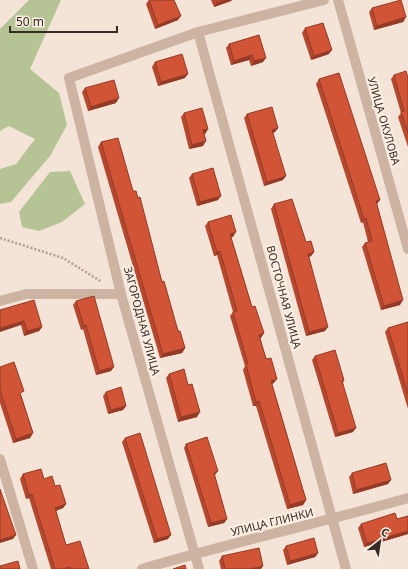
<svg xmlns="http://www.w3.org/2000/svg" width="408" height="569" font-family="'Noto Sans',sans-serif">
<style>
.green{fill:#b6c495}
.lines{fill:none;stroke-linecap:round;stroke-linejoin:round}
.path{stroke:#b89d8c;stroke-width:2.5;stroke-dasharray:2 2;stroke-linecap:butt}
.minor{stroke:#ccb3a2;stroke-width:10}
.wall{fill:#b5482e}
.shaded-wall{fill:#933b26}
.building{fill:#d25436;stroke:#933b26}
.labels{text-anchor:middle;stroke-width:4;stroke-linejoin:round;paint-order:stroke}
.street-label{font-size:11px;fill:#362a25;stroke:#fbefe3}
</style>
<rect width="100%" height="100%" fill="#f3e4d7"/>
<path class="green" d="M29,0H61L30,69L59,93L67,125L50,156L11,202L0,204V169L16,164L35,139L9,126L0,131V29Z
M70,171L85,204L62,222L39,231L22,227L19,212L50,172Z"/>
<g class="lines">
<path class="path" d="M0,238L63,258L102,282"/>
<path class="minor" d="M338,0L408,249
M198,32L346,569
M0,301L26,294H121
M0,459L33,569
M142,569C230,543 320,523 408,498
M199,569L121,294L69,78L198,32L324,0"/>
</g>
<path class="wall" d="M149,0L178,20L155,29L146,4Z
M211,0H232L231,1L214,7Z
M372,8L406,17L403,22L374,30L369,12Z
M305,28L329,54L311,60L302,33Z
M259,35L263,62L251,66L249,60L231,65L226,48L229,44Z
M155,62L185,78L158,86L152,67Z
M394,75L408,78V147L398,117L401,113L391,79Z
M319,79L400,305L381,310L362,247L365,243L368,242L363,222L361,223L316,84Z
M85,88L116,103L88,111L82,92Z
M184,113L208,129L205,134H204L203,146L189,149L181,117Z
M247,114L278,128L275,132L273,133L283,180L264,186L244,118Z
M101,142L138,198L162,282L178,331L185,348L182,353L160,358L98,147Z
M192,174L218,200L197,206L189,178Z
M274,204L306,242L314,252L311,256L309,257L325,331L306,336L271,209Z
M208,222L233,237H231L252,307L264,333L260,338L274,383L272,384L306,500L303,505L287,509L256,406H253L243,370L245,366L230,316L233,312L217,255L214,256L205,226Z
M76,301L111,371L96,375L83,329L81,330L73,305Z
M0,310L42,327L39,331L24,336L21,325Z
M408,322V409L385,332L388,328Z
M315,356L344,380L343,383L353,432L335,437L312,360Z
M0,367L21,395L33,433L30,438L13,443L0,403Z
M169,374L197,417L178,422L166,378Z
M106,392L126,406L123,410L108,414L103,396Z
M125,438L168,539L154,543L122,442Z
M186,444L215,475V476L227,519L224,523L208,527L184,448Z
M352,473L388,484L353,494L349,477Z
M23,474L44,479L55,486L66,504L63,508L56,511L66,545L89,569H51L29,498L26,499L20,479Z
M408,516V534L364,547L358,528L361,524L397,519Z
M286,546L318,553L315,557L287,565L283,550Z
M222,556L261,569H221L219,561Z"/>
<path class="shaded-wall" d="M224,0H232L231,1L214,7L217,3Z
M181,16L178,20L155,29L158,25Z
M406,17L403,22L374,30L377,26Z
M332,50L329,54L311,60L314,56Z
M252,55L249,60L231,65L234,61Z
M266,58L263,62L251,66L254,61Z
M188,74L185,78L158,86L161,82Z
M119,98L116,103L88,111L91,107Z
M278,128L275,132L269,134L272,130Z
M208,129L205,134L200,135L203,130Z
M206,141L203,146L189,149L192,145Z
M286,176L283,180L264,186L267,182Z
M221,196L218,200L197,206L200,202Z
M380,200L377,204L373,205L376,201Z
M366,218L363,222L361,223L364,219Z
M236,232L233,237L228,238L230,234Z
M220,251L217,255L214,256L217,252Z
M314,252L311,256L305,258L308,254Z
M403,300L400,305L381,310L384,306Z
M24,321L21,325L0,332V328Z
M86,325L83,329L81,330L84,326Z
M42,327L39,331L24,336L27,331Z
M328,327L325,331L306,336L309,332Z
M264,333L261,338L256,339L259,335Z
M185,348L182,353L160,358L163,354Z
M114,367L111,371L96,375L99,371Z
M277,379L274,383L268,385L271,381Z
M259,401L256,406H253L256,402Z
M126,406L123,410L108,414L111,410Z
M200,412L197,417L178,422L181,417Z
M356,428L353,432L335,437L338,433Z
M33,433L30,438L13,443L16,439Z
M218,471L215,475L211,477L214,473Z
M391,480L388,484L353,494L356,490Z
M32,494L29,498L26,499L29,495Z
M306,500L303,505L287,509L290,505Z
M66,504L63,508L52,512L55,508Z
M227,519L224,523L208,527L211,523Z
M408,531V534L364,547L367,543Z
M16,535L13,539L0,543V540Z
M171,535L168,539L154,543L157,539Z
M318,553L315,557L287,565L290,561Z
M263,566L261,569H250Z"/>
<path class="building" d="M149,0H174L181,16L158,25Z
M216,0H224L217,3Z
M401,0L406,17L377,26L372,8Z
M323,23L332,50L314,56L305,28Z
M259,35L266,58L254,61L252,55L234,61L229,44Z
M182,54L188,74L161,82L155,62Z
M406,71L408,78V133L401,112L404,111L394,75Z
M339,73L380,200L376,201L403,300L384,306L365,243L372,241L366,218L364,219L319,79Z
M114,80L119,98L91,107L85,88Z
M272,107L278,128L272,130L286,176L267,182L247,114Z
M202,108L208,129L203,130L206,141L192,145L184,113Z
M118,138L133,191H136L138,198L140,197L162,282L164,281L178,331H180L185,348L163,354L101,142Z
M213,168L221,196L200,202L192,174Z
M292,199L306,242L311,241L314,252L308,254L328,327L309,332L274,204Z
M231,215L236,232L230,234L252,307L255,306L264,333L259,335L266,359L271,358L277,379L271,381L306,500L290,505L259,401L256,402L246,365L248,364L233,312L237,311L220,251L217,252L208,222Z
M94,296L114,367L99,371L86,325L84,326L76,301Z
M34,300L42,327L27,331L24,321L0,328V310Z
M408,322V394L388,328Z
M335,350L344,380L342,381L356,428L338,433L315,356Z
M14,362L24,391L20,393L33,433L16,439L0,390V367Z
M184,369L188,385L192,384L200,412L181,417L169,374Z
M121,387L126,406L111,410L106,392Z
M140,433L171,535L157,539L125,438Z
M207,437L218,471L214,473L227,519L211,523L186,444Z
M386,463L391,480L356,490L352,473Z
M41,469L44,479L52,476L55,486L60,485L66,504L55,508L66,545L80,541L89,569H71L70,567L63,569H55L32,494L29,495L23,474Z
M0,489L16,535L0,540Z
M395,513L397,519L408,516V531L367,543L361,524Z
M314,538L318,553L290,561L286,546Z
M259,548L263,566L250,569H225L222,556Z
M18,561L20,569H0V566Z
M185,565L186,569H173Z"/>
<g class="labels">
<g class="street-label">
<text transform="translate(384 121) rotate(74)" y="4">УЛИЦА ОКУЛОВА</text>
<text transform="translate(284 297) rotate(75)" y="4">ВОСТОЧНАЯ УЛИЦА</text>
<text transform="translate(142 321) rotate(75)" y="4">ЗАГОРОДНАЯ УЛИЦА</text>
<text transform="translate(272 522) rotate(-14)" y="4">УЛИЦА ГЛИНКИ</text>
</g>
</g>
<g transform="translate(380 541) rotate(30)" stroke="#fbefe3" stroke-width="3" paint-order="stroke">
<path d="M0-3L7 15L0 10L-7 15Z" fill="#362a25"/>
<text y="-6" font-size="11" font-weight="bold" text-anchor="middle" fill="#362a25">С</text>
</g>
<path d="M10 26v6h107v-6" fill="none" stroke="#362a25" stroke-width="2"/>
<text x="16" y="26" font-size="12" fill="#362a25" stroke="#fbefe3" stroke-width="3" paint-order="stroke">50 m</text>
</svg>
